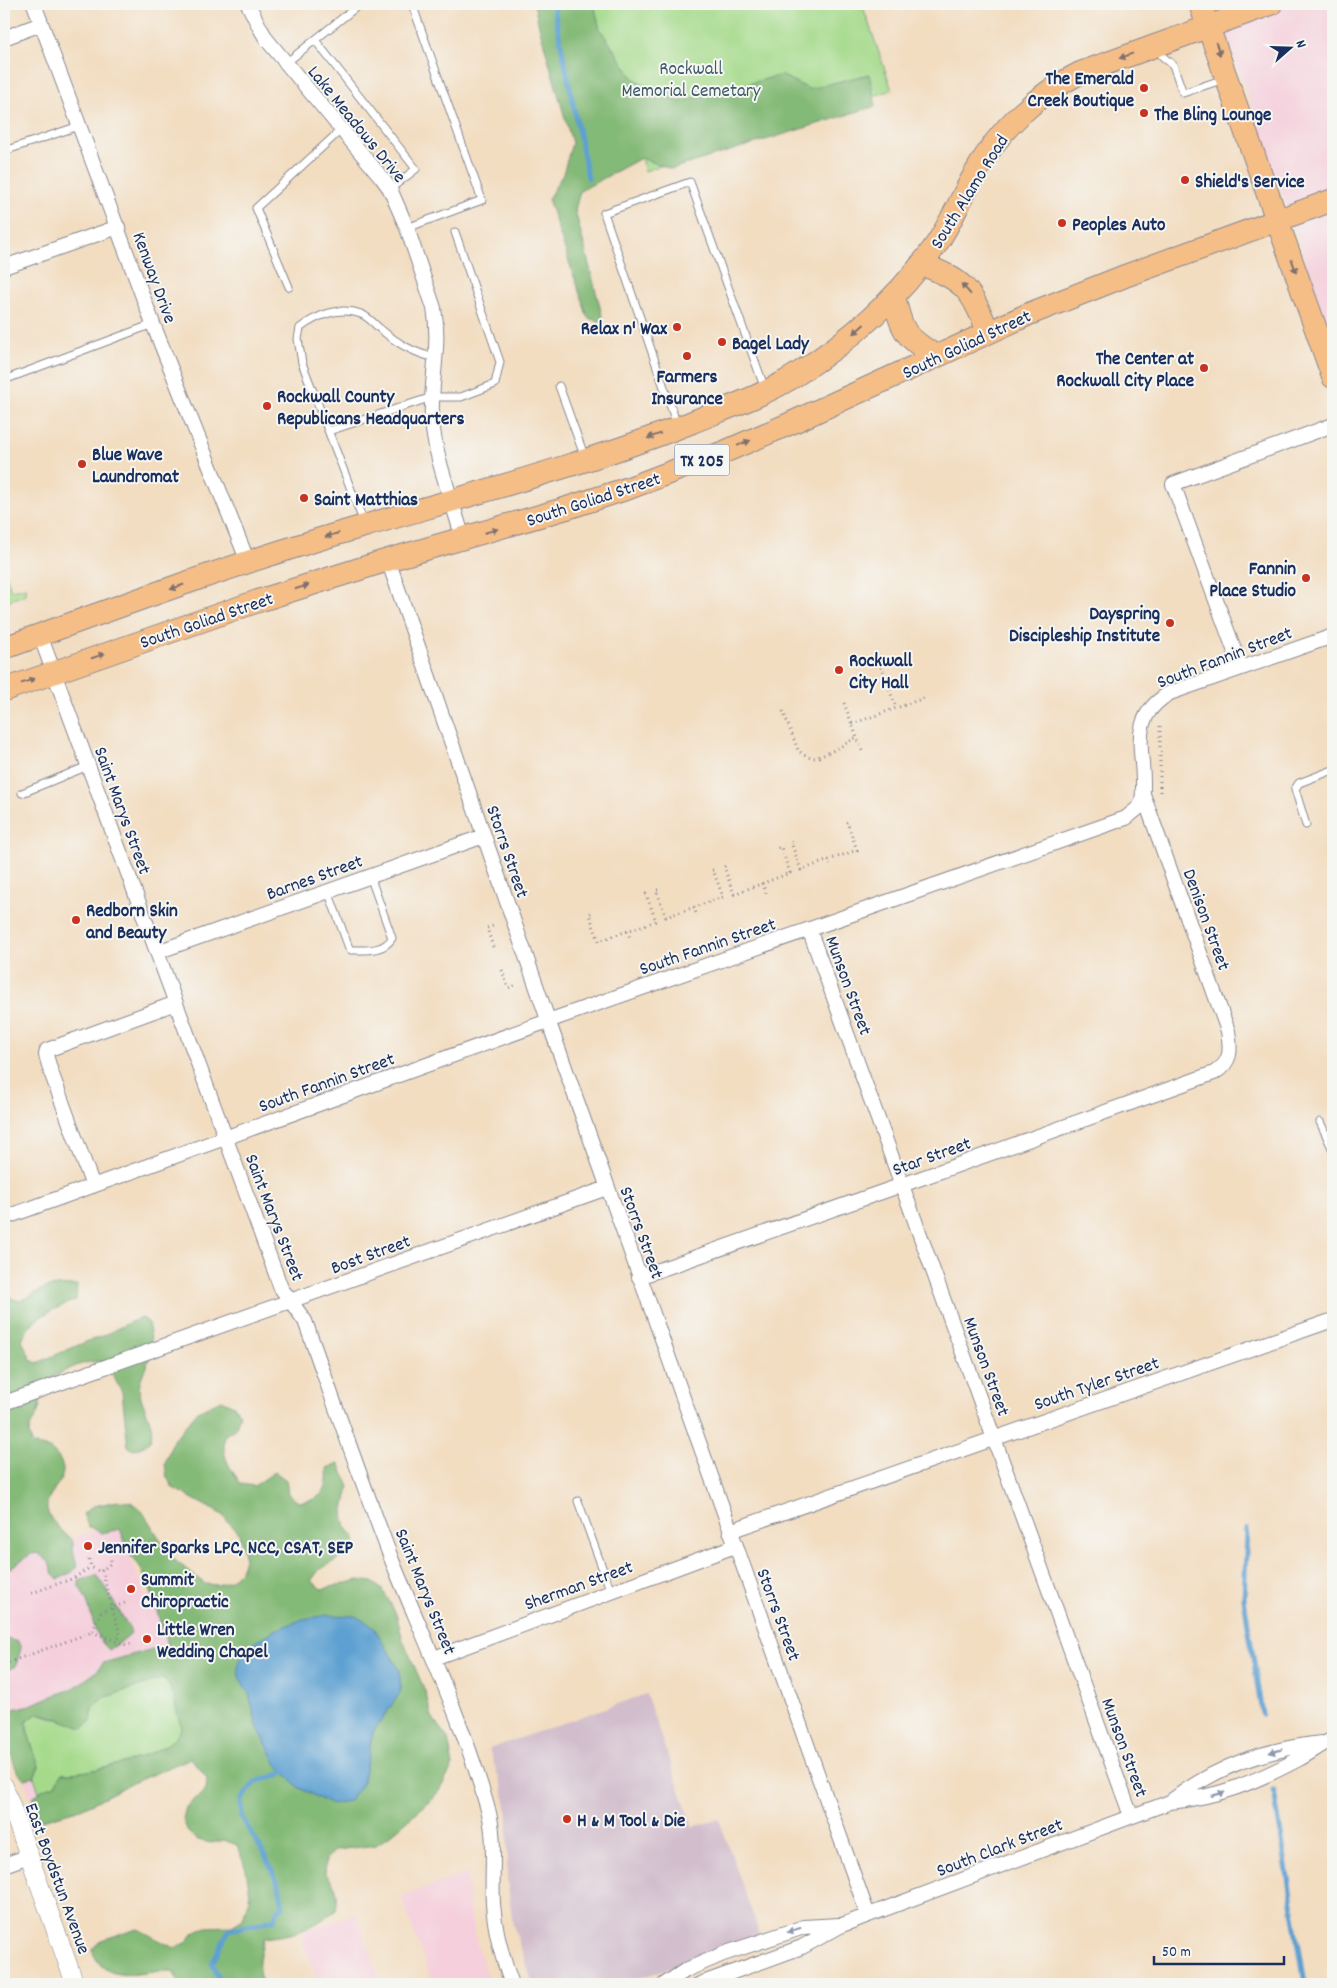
<svg xmlns="http://www.w3.org/2000/svg" width="1337" height="1988" font-family="Dekko,sans-serif">
<style>
.built{fill:#f5cfdc}
.industrial{fill:#d1bdcc}
.green{fill:#a5da8b;stroke:#608474}
.forest{fill:#84ba77;stroke:#50746a;fill-rule:evenodd}
.water{fill:#5da0d1;stroke:#3c6898}
.lines{fill:none;stroke-linecap:round;stroke-linejoin:round}
.stream{stroke:#5da0d1;stroke-width:5}
.service-casing{stroke:#868690;stroke-width:9}
.minor-casing{stroke:#868690;stroke-width:16}
.tertiary-casing{stroke:#868690;stroke-width:19}
.primary-casing{stroke:#868690;stroke-width:24}
.path{stroke:#868690;stroke-width:3;stroke-dasharray:1 4;stroke-linecap:butt}
.service{stroke:#fff;stroke-width:7}
.minor{stroke:#fff;stroke-width:14}
.tertiary{stroke:#fff;stroke-width:18}
.primary{stroke:#f6be87;stroke-width:22}
.oneway{fill:#7e6f70}
.oneway2{fill:#8d97ae}
.poi-dot{fill:#c8321e;stroke:#f6f6f2;stroke-width:2}
.labels{text-anchor:middle;stroke-width:4;stroke-linejoin:round;paint-order:stroke}
.shield{fill:#f6f6f2;stroke:#5d6b8a;stroke-width:1}
.shield-label{font-size:18px;font-weight:bold;fill:#1b2f5e}
.park-label{font-size:19px;fill:#3e5a69;stroke:#f6f6f2}
.poi-label{font-size:19px;font-weight:bold;fill:#1b2f5e;stroke:#f6f6f2;text-anchor:start}
.street-label{font-size:19px;fill:#1b2f5e;stroke:#f6f6f2}
</style>
<rect width="100%" height="100%" fill="#f6f6f2"/>
<filter id="ink" filterUnits="userSpaceOnUse"><feTurbulence type="fractalNoise" baseFrequency=".02" numOctaves="2"/><feDisplacementMap in="SourceGraphic" scale="10" xChannelSelector="R" yChannelSelector="G"/><feConvolveMatrix kernelMatrix="1 2 1 2 8 2 1 2 1" color-interpolation-filters="sRGB"/></filter>
<filter id="wash" filterUnits="userSpaceOnUse"><feTurbulence type="fractalNoise" baseFrequency=".0096" numOctaves="4" result="noise"/><feDisplacementMap in="SourceGraphic" scale="20" xChannelSelector="R" yChannelSelector="G"/><feGaussianBlur stdDeviation="1.12" result="paint"/><feColorMatrix in="noise" values="0 0 0 0 0 0 0 0 0 0 0 0 0 0 0 0 0 1.4 0 .05"/><feComposite in="paint" operator="in"/></filter>
<g filter="url(#wash)">
<rect width="100%" height="100%" fill="#f2ddc1"/>
<path class="built" d="M1294,4H1333V348L1293,224L1224,29Z
M118,1522L145,1596L174,1586L229,1737L34,1807L4,1725V1563Z
M467,1873L469,1905L476,1941L490,1984H433L401,1897Z
M356,1913L382,1984H319L300,1933Z"/>
<path class="industrial" d="M646,1694L693,1827L719,1819L760,1935L624,1984H533L513,1925L507,1879L508,1816L502,1787L489,1749Z"/>
<path class="green" d="M589,4H862L892,90L645,171Z
M4,569L11,590L25,587L26,593L22,596L4,602L5,593Z
M163,1678C180,1697 173,1707 182,1727C180,1730 179,1734 176,1737C158,1757 88,1775 62,1773L56,1785L44,1789L39,1792L34,1777L39,1766L30,1740L26,1722L38,1713L57,1719L91,1721L92,1707L103,1698Z"/>
<path class="forest" d="M534,4H594L600,29L634,79L679,102L781,75L809,89L869,74L876,106L671,169L641,158L580,191L575,210L604,323L588,318L548,199L563,174L572,143L540,30Z
M77,1285L76,1300C53,1310 32,1316 22,1340L31,1360L37,1363L88,1341L101,1337L130,1322L143,1318L148,1322C150,1334 153,1344 150,1356C147,1368 137,1380 140,1393C142,1406 155,1424 151,1437C149,1446 141,1447 133,1450L128,1446L122,1392L106,1363C88,1356 58,1374 42,1384C41,1393 41,1404 38,1412C33,1426 24,1427 33,1445C44,1446 50,1447 57,1456C76,1479 44,1490 47,1509C49,1522 65,1532 73,1542C72,1565 88,1567 58,1579L53,1574L49,1562L38,1553L31,1554L4,1572V1286C15,1315 32,1291 49,1287C58,1285 68,1286 77,1285Z
M221,1400L234,1406L240,1414L236,1428L225,1435C221,1457 229,1466 241,1484L254,1486L275,1472L286,1480L288,1494L298,1502C321,1501 329,1491 327,1468L339,1463L349,1487L343,1514L346,1527L355,1538L353,1551L319,1570L311,1581L322,1589L359,1580L372,1582L383,1590L396,1614L403,1640L425,1691L432,1717L448,1739L453,1766L439,1791L430,1801L388,1837L376,1845L336,1850L326,1859L325,1873C337,1887 339,1892 336,1910C309,1930 298,1934 264,1938C260,1954 255,1968 263,1984H181L172,1971C141,1970 105,1988 92,1950L101,1940L138,1929L174,1948L186,1943L194,1933L206,1927L232,1926L243,1919L250,1894L246,1869L237,1845L224,1840L211,1843L198,1840L188,1832L183,1819L186,1807L206,1790L207,1778L191,1758L130,1784L81,1809L42,1820L34,1810L33,1797L44,1789L56,1785L62,1773C88,1775 158,1757 176,1737C178,1734 180,1730 182,1727C172,1707 180,1697 163,1678L103,1698L93,1707L91,1721L82,1728L51,1716L38,1713L26,1722L30,1740L39,1766L34,1777L24,1779L17,1771L4,1736V1711L27,1706L74,1688L96,1672L103,1663L167,1645L150,1588L139,1565L130,1555L120,1529L102,1533L88,1526L83,1514L93,1506L118,1501L131,1502L142,1511L172,1558L205,1584L218,1585L231,1580L241,1570L245,1559L239,1533L221,1514L173,1488L167,1477L165,1464L173,1440L198,1411ZM373,1626L400,1671V1693L373,1732L362,1784L257,1726L249,1693Z
M97,1575L129,1627L131,1633L115,1647L109,1650C89,1632 94,1606 79,1587V1581Z
M4,1638L18,1642L21,1648L16,1666L4,1671Z"/>
<path class="water" d="M328,1615L355,1616L373,1626L400,1671V1693L373,1732L362,1784L349,1801L330,1804L299,1788L277,1765L257,1726L249,1693L239,1677L238,1663L251,1645L273,1631L303,1619Z"/>
<g class="lines">
<path class="stream" d="M553,4L588,178
M1247,1529L1244,1599L1262,1714
M1274,1791L1305,1984
M221,1984L212,1963L229,1930L274,1920L277,1910L283,1907L279,1886L266,1857L242,1818L241,1800L255,1782L281,1774L287,1766"/>
</g>
</g>
<g filter="url(#ink)">
<g class="lines">
<g class="service-casing">
<path id="service" d="M315,40L416,169L390,189
M1159,47L1162,56L1173,65L1183,93L1224,79
M286,63L360,4
M4,151L79,126
M407,228L482,200L412,4
M289,287L256,208L342,129
M4,380L153,324
M559,386L585,458
M677,425L604,213L690,182L765,389
M329,431L432,397H461L495,384L500,362L455,232
M364,523L302,363L298,339L300,328C317,315 340,306 361,314C367,316 374,323 379,328C397,343 413,353 436,358
M22,793L88,766
M1306,825L1295,789L1299,783L1333,770
M328,891L349,948L351,950C365,950 384,952 392,938L370,876
M1320,1122L1333,1150
M578,1501L611,1592"/>
</g>
<g class="minor-casing">
<path id="minor" d="M34,4L153,324L248,562
M248,4L260,28L267,40L382,178L390,189L407,228L434,308C441,346 430,382 432,419C434,456 453,502 463,539
M4,38L41,24
M4,267L118,227
M388,560L553,1034L868,1915
M40,635L281,1288L305,1321C334,1402 362,1483 393,1563C426,1643 463,1722 487,1806C497,1837 491,1871 493,1904C495,1932 502,1958 512,1984
M1241,668L1173,484L1333,425
M809,929L1131,1816
M157,952L484,836
M93,1186L51,1072L46,1055L47,1050L176,1003
M4,1218L548,1021L1126,818L1137,809L1142,801C1149,758 1122,721 1170,693L1333,636
M639,1277L902,1185L1214,1073C1232,1062 1231,1050 1228,1031L1143,794
M4,1403L607,1188
M730,1531L1333,1320
M434,1658L735,1546
M1171,1801C1217,1766 1263,1750 1321,1743
M4,1865L29,1856
M665,1984L686,1970L723,1954L804,1927L839,1925
M700,1984L802,1947L842,1925L1170,1802C1219,1797 1253,1783 1297,1760C1309,1754 1320,1745 1333,1739"/>
</g>
<g class="tertiary-casing">
<path id="tertiary" d="M4,1786L75,1984"/>
</g>
<g class="primary-casing">
<path id="primary" d="M1200,4L1333,377
M921,264C965,281 970,288 988,331
M894,296C902,332 904,336 936,356
M4,648C123,605 242,561 364,526C473,494 583,465 690,423C726,408 766,395 799,373C850,340 897,299 933,249C950,226 961,197 976,172C999,129 1036,95 1080,73L1271,4
M4,690L258,601L388,560L567,508L629,488L724,452L789,424L1029,314L1125,276L1333,200"/>
</g>
<path class="path" d="M857,664L864,661L882,668L896,708
M844,703L862,751
M783,711L798,750C801,753 806,757 812,758C823,758 846,743 857,737
M852,724L924,698
M1160,792V726
M792,842H791L801,870L857,850L847,822L844,824
M828,860L830,865
M725,866L724,867L734,894L790,873L781,847L777,848
M762,883L766,893
M658,890H656L666,917L723,897L713,870L710,871
M694,907L697,916
M591,913L589,914L599,941L656,921L646,894L643,895
M627,931L631,940
M493,947L487,928L496,925
M502,970L508,988L517,985
M89,1559L91,1567L100,1572L111,1563V1558
M102,1570L112,1609L120,1634L117,1642
M32,1593L74,1578L91,1567
M92,1632L126,1645L133,1643
M4,1664L92,1632L101,1612L125,1603"/>
<use href="#service" class="service"/>
<use href="#minor" class="minor"/>
<use href="#tertiary" class="tertiary"/>
<use href="#primary" class="primary"/>
</g>
<defs><path id="oneway-solid" d="M-6-.8H1V-3.2L6.5 0L1 3.2V.8H-6Z" transform="scale(1.25)"/></defs>
<g class="oneway">
<use href="#oneway-solid" transform="translate(1218 49) rotate(70)"/>
<use href="#oneway-solid" transform="translate(1126 56) rotate(160)"/>
<use href="#oneway-solid" transform="translate(1294 266) rotate(71)"/>
<use href="#oneway-solid" transform="translate(966 289) rotate(-132)"/>
<use href="#oneway-solid" transform="translate(859 329) rotate(138)"/>
<use href="#oneway-solid" transform="translate(654 436) rotate(160)"/>
<use href="#oneway-solid" transform="translate(744 443) rotate(-22)"/>
<use href="#oneway-solid" transform="translate(491 531) rotate(-16)"/>
<use href="#oneway-solid" transform="translate(332 535) rotate(163)"/>
<use href="#oneway-solid" transform="translate(177 587) rotate(161)"/>
<use href="#oneway-solid" transform="translate(302 587) rotate(-17)"/>
<use href="#oneway-solid" transform="translate(98 656) rotate(-19)"/>
<use href="#oneway-solid" transform="translate(28 681) rotate(-20)"/>
</g>
<g class="oneway2">
<use href="#oneway-solid" transform="translate(1276 1751) rotate(166)"/>
<use href="#oneway-solid" transform="translate(1218 1794) rotate(-15)"/>
<use href="#oneway-solid" transform="translate(794 1930) rotate(162)"/>
</g>
</g>
<g class="poi-dot">
<circle cx="1144" cy="88" r="5"/>
<circle cx="1144" cy="113" r="5"/>
<circle cx="1185" cy="180" r="5"/>
<circle cx="1062" cy="223" r="5"/>
<circle cx="677" cy="327" r="5"/>
<circle cx="722" cy="342" r="5"/>
<circle cx="687" cy="356" r="5"/>
<circle cx="1204" cy="368" r="5"/>
<circle cx="267" cy="406" r="5"/>
<circle cx="82" cy="464" r="5"/>
<circle cx="304" cy="498" r="5"/>
<circle cx="1306" cy="578" r="5"/>
<circle cx="1170" cy="623" r="5"/>
<circle cx="839" cy="670" r="5"/>
<circle cx="76" cy="920" r="5"/>
<circle cx="88" cy="1546" r="5"/>
<circle cx="131" cy="1589" r="5"/>
<circle cx="147" cy="1639" r="5"/>
<circle cx="567" cy="1819" r="5"/>
</g>
<g class="labels">
<rect class="shield" x="674.5" y="444.5" width="55" height="31" rx="4"/>
<g class="shield-label">
<text x="702" y="466">TX 205</text>
</g>
<g class="park-label">
<text x="691" y="74">Rockwall<tspan x="691" dy="22">Memorial Cemetary</tspan></text>
</g>
<g class="poi-label">
<text x="1134" y="84" text-anchor="end">The Emerald<tspan x="1134" dy="22">Creek Boutique</tspan></text>
<text x="1154" y="120">The Bling Lounge</text>
<text x="1195" y="187">Shield's Service</text>
<text x="1072" y="230">Peoples Auto</text>
<text x="667" y="334" text-anchor="end">Relax n' Wax</text>
<text x="732" y="349">Bagel Lady</text>
<text x="1194" y="364" text-anchor="end">The Center at<tspan x="1194" dy="22">Rockwall City Place</tspan></text>
<text x="687" y="382" text-anchor="middle">Farmers<tspan x="687" dy="22">Insurance</tspan></text>
<text x="277" y="402">Rockwall County<tspan x="277" dy="22">Republicans Headquarters</tspan></text>
<text x="92" y="460">Blue Wave<tspan x="92" dy="22">Laundromat</tspan></text>
<text x="314" y="505">Saint Matthias</text>
<text x="1296" y="574" text-anchor="end">Fannin<tspan x="1296" dy="22">Place Studio</tspan></text>
<text x="1160" y="619" text-anchor="end">Dayspring<tspan x="1160" dy="22">Discipleship Institute</tspan></text>
<text x="849" y="666">Rockwall<tspan x="849" dy="22">City Hall</tspan></text>
<text x="86" y="916">Redborn Skin<tspan x="86" dy="22">and Beauty</tspan></text>
<text x="98" y="1553">Jennifer Sparks LPC, NCC, CSAT, SEP</text>
<text x="141" y="1585">Summit<tspan x="141" dy="22">Chiropractic</tspan></text>
<text x="157" y="1635">Little Wren<tspan x="157" dy="22">Wedding Chapel</tspan></text>
<text x="577" y="1826">H &amp; M Tool &amp; Die</text>
</g>
<g class="street-label">
<text transform="translate(358 123) rotate(51)" y="7">Lake Meadows Drive</text>
<text transform="translate(968 191) rotate(-58)" y="7">South Alamo Road</text>
<text transform="translate(156 277) rotate(70)" y="7">Kenway Drive</text>
<text transform="translate(966 343) rotate(-25)" y="7">South Goliad Street</text>
<text transform="translate(593 498) rotate(-18)" y="7">South Goliad Street</text>
<text transform="translate(206 619) rotate(-19)" y="7">South Goliad Street</text>
<text transform="translate(1224 656) rotate(-21)" y="7">South Fannin Street</text>
<text transform="translate(124 810) rotate(70)" y="7">Saint Marys Street</text>
<text transform="translate(509 851) rotate(71)" y="7">Storrs Street</text>
<text transform="translate(314 876) rotate(-20)" y="7">Barnes Street</text>
<text transform="translate(1208 919) rotate(70)" y="7">Denison Street</text>
<text transform="translate(707 945) rotate(-19)" y="7">South Fannin Street</text>
<text transform="translate(850 985) rotate(70)" y="7">Munson Street</text>
<text transform="translate(326 1081) rotate(-20)" y="7">South Fannin Street</text>
<text transform="translate(931 1155) rotate(-20)" y="7">Star Street</text>
<text transform="translate(276 1217) rotate(69)" y="7">Saint Marys Street</text>
<text transform="translate(643 1232) rotate(70)" y="7">Storrs Street</text>
<text transform="translate(370 1253) rotate(-20)" y="7">Bost Street</text>
<text transform="translate(988 1366) rotate(70)" y="7">Munson Street</text>
<text transform="translate(1096 1382) rotate(-19)" y="7">South Tyler Street</text>
<text transform="translate(578 1584) rotate(-20)" y="7">Sherman Street</text>
<text transform="translate(427 1591) rotate(68)" y="7">Saint Marys Street</text>
<text transform="translate(780 1614) rotate(70)" y="7">Storrs Street</text>
<text transform="translate(1126 1747) rotate(70)" y="7">Munson Street</text>
<text transform="translate(999 1846) rotate(-21)" y="7">South Clark Street</text>
<text transform="translate(59 1878) rotate(70)" y="7">East Boydstun Avenue</text>
</g>
</g>
<rect width="1337" height="1988" fill="none" stroke="#f6f6f2" stroke-width="20"/>
<g transform="translate(1290 48) rotate(70)" stroke="#f6f6f2" stroke-width="4" paint-order="stroke">
<path d="M0-4L9 19L0 12L-9 19Z" fill="#1b2f5e"/>
<text y="-8" font-size="14" font-weight="bold" text-anchor="middle" fill="#1b2f5e">N</text>
</g>
<path d="M1154 1956v8h130v-8" fill="none" stroke="#1b2f5e" stroke-width="2.5"/>
<text x="1162" y="1956" font-size="15" fill="#1b2f5e" stroke="#f6f6f2" stroke-width="4" paint-order="stroke">50 m</text>
</svg>
